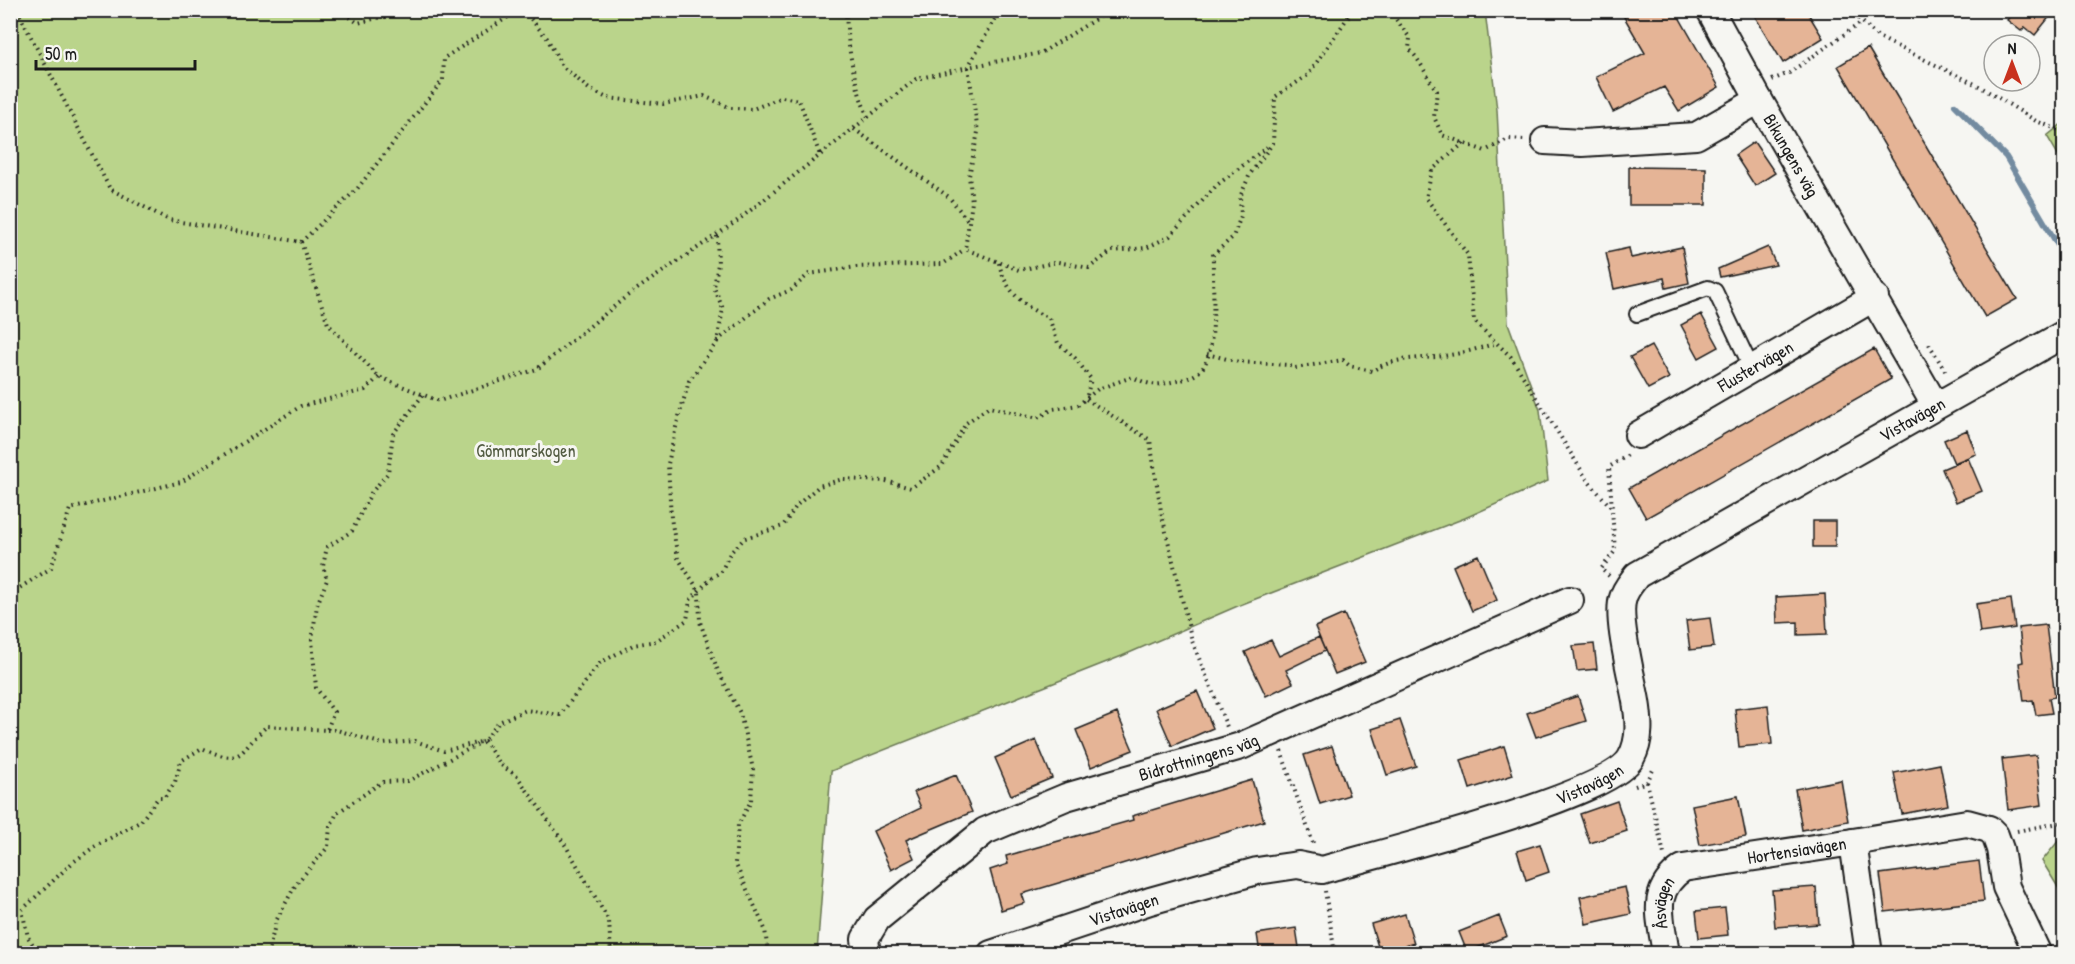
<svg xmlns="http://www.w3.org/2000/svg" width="2075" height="964" font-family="'Patrick Hand',sans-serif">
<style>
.green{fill:#bad48b;stroke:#6b7854;stroke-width:1.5}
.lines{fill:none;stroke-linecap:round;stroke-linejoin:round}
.stream{stroke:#738ba0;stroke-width:6}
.building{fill:#e5b496;stroke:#1c1c1c;stroke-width:1.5}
.service-casing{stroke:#1c1c1c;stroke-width:18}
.minor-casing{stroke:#1c1c1c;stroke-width:30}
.path{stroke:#1c1c1c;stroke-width:4;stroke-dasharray:1.5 4.5;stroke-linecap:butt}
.service{stroke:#f6f6f2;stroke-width:14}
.minor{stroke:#f6f6f2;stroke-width:26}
.labels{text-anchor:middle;stroke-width:6;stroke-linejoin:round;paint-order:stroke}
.street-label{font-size:18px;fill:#1c1c1c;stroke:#f6f6f2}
.park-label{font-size:18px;fill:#535c43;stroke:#f6f6f2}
</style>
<rect width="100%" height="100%" fill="#f6f6f2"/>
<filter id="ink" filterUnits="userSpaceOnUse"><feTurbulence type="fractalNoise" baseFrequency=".0167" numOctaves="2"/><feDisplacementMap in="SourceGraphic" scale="12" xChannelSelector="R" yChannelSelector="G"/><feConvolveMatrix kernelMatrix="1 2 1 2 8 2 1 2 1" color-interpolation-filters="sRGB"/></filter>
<g filter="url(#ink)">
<path class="green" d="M10,11H1485L1497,110L1508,323L1540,410L1548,481L1465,518L1240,605L1122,656L831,771L817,953H11Z
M2064,122V165L2047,136Z
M2064,834V897L2042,861Z"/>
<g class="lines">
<path class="stream" d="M1955,105L2006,157L2063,254"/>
</g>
<path class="building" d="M1620,10H1675L1719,87L1679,111L1664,87L1613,112L1596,77L1645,53Z
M1751,10H1806L1823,38L1783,63Z
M2005,10H2055L2035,35L2025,27L2021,31L2007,20L2011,15Z
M1868,48L2017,299L1985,317L1838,66Z
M1754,142L1775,173L1755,186L1735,155Z
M1629,167L1706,168V205H1629Z
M1682,247L1689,283L1666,288L1664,278L1614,289L1606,253L1629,248L1631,258Z
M1768,247L1776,265L1720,277L1718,269Z
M1701,314L1719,347L1699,358L1681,325Z
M1651,346L1669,378L1648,389L1630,357Z
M1874,349L1891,379L1646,518L1629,488Z
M1967,430L1976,454L1954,463L1944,440Z
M1968,458L1982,491L1956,502L1942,469Z
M1813,521H1835V547H1813Z
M1478,555L1497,600L1472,611L1453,566Z
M1825,594L1827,634L1798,635V622L1777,623L1776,597Z
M2011,599L2015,628L1980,633L1976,604Z
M1344,614L1365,662L1335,674L1315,627Z
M1710,618L1714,647L1690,650L1686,621Z
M2046,625L2055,697L2049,698L2052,713L2036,715L2033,700L2024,701L2019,663L2023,662L2019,628Z
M1319,637L1325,651L1286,670L1293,683L1266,696L1245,652L1271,640L1279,656Z
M1594,644L1597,669L1577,671L1573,646Z
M1197,691L1213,728L1172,746L1156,709Z
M1578,696L1586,721L1536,737L1527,713Z
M1768,705L1772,744L1739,747L1735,709Z
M1117,713L1133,750L1091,767L1076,730Z
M1400,720L1416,766L1387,775L1372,729Z
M1036,740L1052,778L1011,795L995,758Z
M1332,746L1349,795L1320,804L1304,755Z
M1504,746L1513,775L1470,789L1461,760Z
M2036,755L2042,805L2008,810L2002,759Z
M1940,764L1948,805L1902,814L1894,773Z
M956,775L972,812L906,840L914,858L891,870L873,831L921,808L914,792Z
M1252,780L1264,821L1022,894L1025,903L1001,910L990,870L1008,864L1006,856L1133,820L1132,816Z
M1841,780L1848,821L1802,830L1795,789Z
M1738,796L1746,837L1700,845L1692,805Z
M1617,801L1627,831L1590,843L1580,814Z
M1540,844L1549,872L1526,880L1517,851Z
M1979,861L1984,901L1885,912L1880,874Z
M1625,887L1631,914L1586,924L1580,897Z
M1816,887L1819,924L1775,927L1772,890Z
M1725,908L1728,935L1699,938L1696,911Z
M1405,914L1414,943L1380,953L1371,924Z
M1499,916L1507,936L1467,952L1459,932Z
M1296,928L1300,954H1260L1257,934Z"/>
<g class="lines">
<g class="service-casing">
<path id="service" d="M1637,314L1708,288L1715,291L1752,369"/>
</g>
<g class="minor-casing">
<g id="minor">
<path d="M1710,10L1759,100"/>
<path id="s1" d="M1545,141L1582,143L1696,136L1759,100L1935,405"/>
<path id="s2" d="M1638,435L1875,297"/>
<path d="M1853,842L1967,823L1989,829L1995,835L2000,849L2006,887L2038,954"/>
<path id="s3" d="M867,954L865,939L877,919L985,831L1066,797L1241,746L1570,600"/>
<path id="s4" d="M991,954L1150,901L1257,871L1298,865L1322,870C1374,855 1609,797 1631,758C1641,740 1639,720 1636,701C1632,678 1616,617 1623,598C1625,589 1632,582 1637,575L2064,334"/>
<path id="s5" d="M1666,954C1661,918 1649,891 1683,868L1853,842L1869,954"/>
</g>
</g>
<path class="path" d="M17,10L110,189L169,220L301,242L328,324L379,377L439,401L537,369L627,296L737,221L916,79L968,67L1000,10
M340,10L358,23L407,10
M523,10L547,38L562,66L589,89L607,98L663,104L704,96L731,108L753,109L782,97L799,100L820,155
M846,10C847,45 854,85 868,117
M1110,10L1041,53L968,67L978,132L969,176L972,202L965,249L1019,270L1058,262L1089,268L1112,251L1146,248L1170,236L1217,185L1267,147
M1389,10L1410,38L1409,49C1422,62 1426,76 1437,91L1434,117L1442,135L1485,151L1508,139L1524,140
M1850,10L1878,37L1979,86L2036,121L2064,132
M1772,80L1789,73L1862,22
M854,129L949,197L969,222
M1464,143L1432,170L1426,198L1468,255L1474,321L1511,357L1588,481L1611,507
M717,236L718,264L714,287L723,309L717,342L689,381L676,427L668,464L671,518L678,558L699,591L700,622L718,671L740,713L753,769L751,801L738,825L735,863L765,929L768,954
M301,242L357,189L443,80L444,58L519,10
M999,263C1005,290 1023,307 1049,318L1058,343L1075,358L1091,379L1086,399L1150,440L1161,511L1192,641L1227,727
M717,341L769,299L791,290L809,274L856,267L943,264L965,249
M1929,344L1947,374
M1207,354L1239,362L1288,365L1295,368L1343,360L1350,366L1372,371C1393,358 1412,359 1436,357C1457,355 1477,349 1497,343
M1609,576L1601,569L1615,551L1609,467L1628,455
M10,594L51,568L70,509L181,482L301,406L365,390L379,377
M327,730H337L383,744L415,741L444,751L484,741L501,765L517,776L566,846L609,921L611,954
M1281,751L1314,846
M1647,782L1664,854
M1635,786L1647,782L1654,768
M2017,831L2064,822
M1325,891L1335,954
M39,954L28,937L22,910L72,863L94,847L141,821L158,798H164L175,782L181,761L202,748C244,767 237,753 267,726L327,730L334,712L316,688L312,639L317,605L327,580L323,566L327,547L352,531L371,493L388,473L393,434L423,395
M268,954L276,921L296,884L328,847L330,827L337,813L382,782L408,781L484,741L499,722L526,710L560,715L600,663L633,645L656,641L687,620L690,600L712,577L721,572L730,553L745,538L783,526L797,505L819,486L843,479L886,481L911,488L942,466L966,423L989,407L1038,418L1053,409L1078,405L1098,389L1132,377C1152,386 1155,386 1176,381C1186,379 1198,376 1204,366C1218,341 1212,285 1213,255L1233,237L1241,216L1240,197L1250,174L1273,143L1275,97L1308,75L1353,10"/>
<use href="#service" class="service"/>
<use href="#minor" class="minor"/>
</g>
</g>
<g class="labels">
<g class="street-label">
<text dy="6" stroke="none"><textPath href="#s1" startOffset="288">Bikungens väg</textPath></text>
<text dy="6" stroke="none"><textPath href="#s2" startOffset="136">Flustervägen</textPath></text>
<text dy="6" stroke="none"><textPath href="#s4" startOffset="1182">Vistavägen</textPath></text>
<text dy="6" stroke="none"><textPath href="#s3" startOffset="404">Bidrottningens väg</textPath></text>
<text dy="6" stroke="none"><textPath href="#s4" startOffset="626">Vistavägen</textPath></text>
<text dy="6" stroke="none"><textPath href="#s5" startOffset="210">Hortensiavägen</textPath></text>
<text dy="6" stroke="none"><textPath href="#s5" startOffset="52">Åsvägen</textPath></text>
<text dy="6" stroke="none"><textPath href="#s4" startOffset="140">Vistavägen</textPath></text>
</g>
<g class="park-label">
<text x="526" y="457">Gömmarskogen</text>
</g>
</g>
<rect width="2075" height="964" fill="none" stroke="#f6f6f2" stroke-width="36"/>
<rect x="18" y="18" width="2039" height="928" fill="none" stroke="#1c1c1c" stroke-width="2" filter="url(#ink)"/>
<g transform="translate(2012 63)"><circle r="28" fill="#f6f6f2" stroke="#9f9f9c" stroke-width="1.5"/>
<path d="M0-4.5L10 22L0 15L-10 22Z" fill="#c8321e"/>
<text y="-9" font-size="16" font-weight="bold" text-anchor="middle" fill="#1c1c1c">N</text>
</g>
<path d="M36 60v9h159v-9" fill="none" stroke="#1c1c1c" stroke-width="3"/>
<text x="45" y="60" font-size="18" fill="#1c1c1c" stroke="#f6f6f2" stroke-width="4.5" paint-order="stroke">50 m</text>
</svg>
